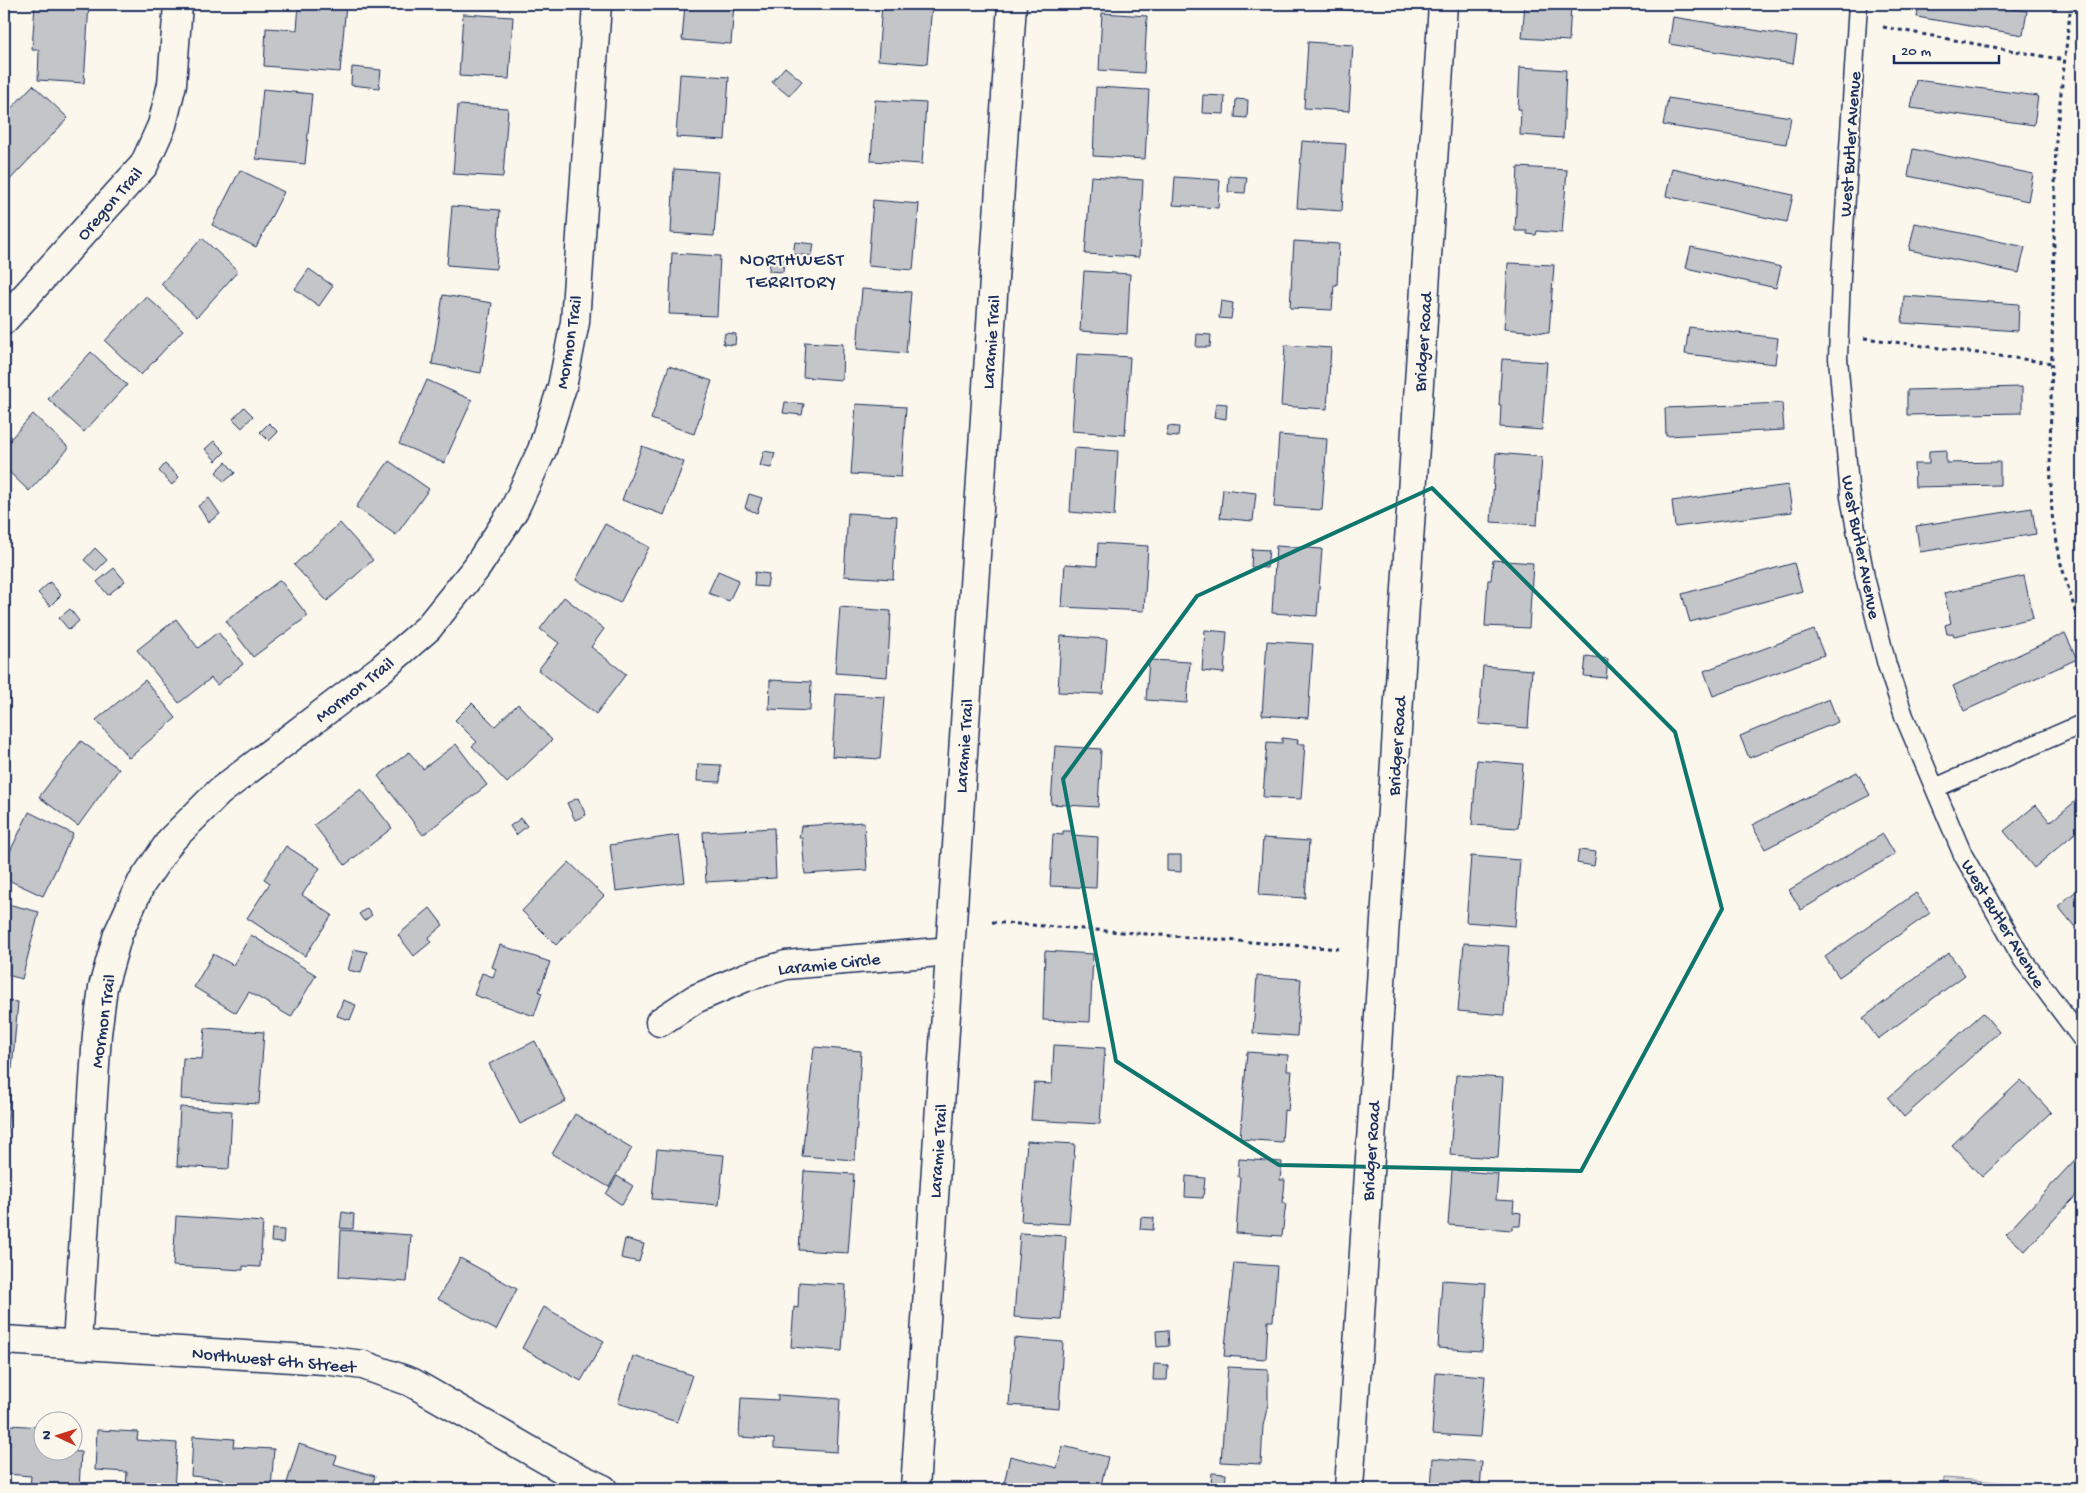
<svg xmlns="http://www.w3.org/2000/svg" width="2086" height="1493" font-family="'Gochi Hand',sans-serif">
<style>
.green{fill:#dadad7;stroke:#7a849a}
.building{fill:#c3c5c9;stroke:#1b2f5e}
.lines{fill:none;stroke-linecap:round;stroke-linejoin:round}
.service-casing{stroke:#1b2f5e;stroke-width:21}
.minor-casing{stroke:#1b2f5e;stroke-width:31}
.path{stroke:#1b2f5e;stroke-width:3;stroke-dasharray:4 4;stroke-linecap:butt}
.service{stroke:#fbf7ec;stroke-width:18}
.minor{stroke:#fbf7ec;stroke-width:28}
.marked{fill:none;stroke:#0f766e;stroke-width:4;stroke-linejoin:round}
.labels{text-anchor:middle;stroke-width:4.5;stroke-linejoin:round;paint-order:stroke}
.street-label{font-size:18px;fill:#1b2f5e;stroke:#fbf7ec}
.neighbourhood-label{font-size:19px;letter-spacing:1px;fill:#1b2f5e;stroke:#fbf7ec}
</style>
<rect width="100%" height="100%" fill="#fbf7ec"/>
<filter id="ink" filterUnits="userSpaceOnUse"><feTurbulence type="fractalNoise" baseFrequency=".02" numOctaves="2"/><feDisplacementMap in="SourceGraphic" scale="10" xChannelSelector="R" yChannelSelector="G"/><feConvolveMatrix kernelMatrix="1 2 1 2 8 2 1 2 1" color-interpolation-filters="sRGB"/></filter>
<g filter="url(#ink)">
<path class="green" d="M1944,1478L2039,1485V1489H1943Z"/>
<path class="building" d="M35,4H89L84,83L38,80L39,50H32Z
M299,4H346L340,72L264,66L266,28L297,30Z
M685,4H734L731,44L682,40Z
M882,4H932L927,64L878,60Z
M1310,4H1353L1352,10L1309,8Z
M1525,4H1571L1569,41L1522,38Z
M1919,4H1984L2027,11L2023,35L1917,17Z
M1102,13L1147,16L1144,73L1099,70Z
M463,14L513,17L509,79L459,76Z
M1673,17L1797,37L1793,64L1669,44Z
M1308,42L1353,45L1349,111L1304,108Z
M352,67L381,70L379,88L351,85Z
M785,67L802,81L789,96L772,82Z
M1520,67L1566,70L1563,138L1520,135L1521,109H1518Z
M680,74L729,77L725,140L676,137Z
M1916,80L2038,96L2034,125L1911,108Z
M33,85L68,118L5,185L4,116Z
M1096,87L1149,90L1145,159L1093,156Z
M263,89L312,94L305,164L256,159Z
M1203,95L1225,96L1224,114L1202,113Z
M1668,98L1791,117L1786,144L1663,125Z
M1236,99L1248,100L1247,118L1235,117Z
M875,100L926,103L922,164L871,161Z
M458,105L508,108L503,177L453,174Z
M1302,141L1346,144L1342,211L1297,208Z
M1913,149L2033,174L2028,201L1908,176Z
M1518,167L1567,170L1562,233L1537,231L1536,235L1527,234V231H1515Z
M1672,168L1793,195L1787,222L1666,196Z
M674,169L719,172L714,236L671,233Z
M240,170L284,192L256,247L212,225Z
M1091,176L1143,180L1139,257L1085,254Z
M1229,176L1247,177L1245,193L1228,192Z
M1175,177L1220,180L1218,208L1173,205Z
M873,200L919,204L913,270L868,266Z
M452,206L500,210L496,269L447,265Z
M1915,223L2025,247L2019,273L1909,250Z
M202,238L238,271L197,317L161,284Z
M1294,241L1339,244L1337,285H1334L1332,310L1290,308Z
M795,242L814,244L812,256L793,254Z
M1691,247L1781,267L1776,288L1686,268Z
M672,253L720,256L717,316L669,314Z
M770,258L784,259L783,272L769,271Z
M1508,263L1554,265L1549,333L1504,329Z
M309,269L333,286L319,306L295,289Z
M1084,271L1130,274L1127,334L1080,331Z
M862,289L911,292L906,353L857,349Z
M443,295L492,303L481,373L432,364Z
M146,296L183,330L141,375L105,341Z
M1904,296L2019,304L2018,331L1902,323Z
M1221,301L1233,303L1231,319L1219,318Z
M1689,327L1778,338L1775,364L1685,354Z
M725,333L736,334L735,345L723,344Z
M1197,334L1211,335L1210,347H1196Z
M805,342L843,344L842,380L803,377Z
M1285,345L1331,348L1327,409L1281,406Z
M91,352L127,385L84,432L48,399Z
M1077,354L1130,357L1125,435L1072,431Z
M1502,359L1547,362L1542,430L1500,427L1501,405H1499Z
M669,366L712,381L694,434L651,419Z
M427,380L472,400L444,463L399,444Z
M2022,387V413L1907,415V390Z
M785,402L804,404L802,415L783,413Z
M1216,403L1227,404L1226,419L1214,417Z
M1782,403L1784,430L1666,436L1665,408Z
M856,404L906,407L901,477L851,474Z
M244,407L253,416L242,428L233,419Z
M33,414L69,448L29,491L4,467V446Z
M269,423L278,432L269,441L260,432Z
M1168,426L1179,427L1178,437L1167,436Z
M1279,435L1327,439L1322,510L1274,507Z
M214,441L225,452L216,461L205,449Z
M642,446L684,462L664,515L622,500Z
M1074,448L1118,451L1114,516L1070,512Z
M1946,450V463L2000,462V485L1915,487L1914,464H1929V451Z
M764,451L775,453L771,468L760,466Z
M1496,453L1542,457L1537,525L1491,522Z
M389,461L429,489L396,535L356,507Z
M226,462L235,473L224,482L216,472Z
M165,464L179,477L172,485L159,471Z
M1788,485L1792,512L1675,527L1672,501Z
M1223,489L1256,493L1253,521L1220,518Z
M749,494L762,498L757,513L745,508Z
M209,498L220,514L209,522L198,506Z
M4,499L11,506L4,514Z
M2032,508L2036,534L1920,552L1916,526Z
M848,513L897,516L893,579L844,576Z
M340,523L373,560L327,601L294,565Z
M605,524L649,547L620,603L576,580Z
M1098,543L1148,546L1144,611L1062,607L1065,564L1097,566Z
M1276,546L1322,549L1317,616L1272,613Z
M95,548L107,560L96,571L84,560Z
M1252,549L1269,550L1267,568L1251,567Z
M1493,560L1533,563L1529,628L1485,626L1488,580H1491Z
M1794,563L1802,591L1690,622L1682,594Z
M114,568L125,581L108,595L97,582Z
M718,571L739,580L729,601L708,593Z
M755,572L769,574L767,587L754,586Z
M2024,576L2033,618L1954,636L1953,633L1947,634L1945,625L1951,623L1944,593Z
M280,580L308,616L253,657L226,621Z
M50,582L61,595L50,606L38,593Z
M564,597L604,629L591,647L626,674L596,714L538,670L559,643L540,629Z
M840,607L891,611L887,677L835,673Z
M70,609L79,621L69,630L59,618Z
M176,619L198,648L218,632L243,664L217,685L211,678L179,703L137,650Z
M1205,630L1227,632L1224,673L1202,671Z
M1814,630L1824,655L1713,696L1704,671Z
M2065,633L2077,659L1964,711L1953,686Z
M1061,636L1107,639L1103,694L1058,692Z
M1267,641L1313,644L1308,718L1262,715Z
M1586,656L1608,659L1606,678L1584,676Z
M1149,660L1190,662L1187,703L1146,700Z
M1483,666L1532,670L1528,728L1479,724Z
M145,680L176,718L129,758L96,720Z
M770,680L811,682L810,711L769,709Z
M836,694L885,697L880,759L832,756Z
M1829,699L1838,722L1749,758L1740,736Z
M472,703L495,726L518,704L552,740L507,783L472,746L477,742L455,720Z
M1282,738L1298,740L1297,744H1305L1301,799L1263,797L1267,742L1282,743Z
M81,741L119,769L78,826L39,797Z
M456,744L487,785L423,835L378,776L409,752L423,769Z
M1055,746L1101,749L1098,807L1051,804Z
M1477,760L1523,764L1518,828L1472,825Z
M698,764L721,765L720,782L697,781Z
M1857,772L1870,795L1765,849L1752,825Z
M361,789L392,828L345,865L314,825Z
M2082,796V827L2034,868L2004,831L2036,805L2050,822Z
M578,798L586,815L575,820L567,803Z
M29,812L73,834L43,896L4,878V864Z
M521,818L527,826L516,835L510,826Z
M864,822L867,870L805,874L802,838H799L801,826Z
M774,828L776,878L706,882L703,832Z
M1063,831H1072V835L1098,837L1096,888L1050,886L1053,834L1063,835Z
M1883,834L1895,854L1801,910L1789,890Z
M679,835L685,882L616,891L610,845Z
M1263,838L1309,841L1305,898L1259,895Z
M286,846L320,868L302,895L332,915L305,956L247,918L270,883L264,879Z
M1579,850L1596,852L1594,866L1577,863Z
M1167,855H1181V872L1167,871Z
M1471,856L1520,860L1515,926L1466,922Z
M569,862L604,896L556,945L522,911Z
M2082,886V920L2074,926L2058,906Z
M1916,893L1930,913L1839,977L1825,957Z
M4,903L39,912L22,979L4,974Z
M367,908L372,915L364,921L359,914Z
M430,908L443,925L428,938L431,942L414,956L398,935Z
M251,935L316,975L291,1017L249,992L236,1013L194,987L213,954L233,965Z
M1464,943L1509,946L1504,1015L1458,1011Z
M500,945L550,962L539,992L542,993L534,1016L474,995L482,973L493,977L496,969L492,967Z
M354,949L367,952L361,973L348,970Z
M1045,951L1093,954L1090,1022L1043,1020Z
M1949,953L1965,975L1878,1039L1863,1018Z
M1257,976L1301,979L1297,1036L1253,1033Z
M343,1000L356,1005L350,1020L337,1016Z
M4,1001L18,1002L12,1069L4,1068Z
M1983,1013L1999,1032L1904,1117L1888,1098Z
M205,1028L264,1032L259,1104L181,1099L183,1058L202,1059Z
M535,1041L566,1101L520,1124L489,1064Z
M1054,1045L1105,1048L1100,1124L1031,1120L1034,1083L1052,1084Z
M814,1047L861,1051L855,1160L802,1156Z
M1247,1052L1288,1055L1287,1071H1292L1288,1111L1284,1110L1282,1142L1240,1139Z
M1456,1075L1503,1078L1498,1158L1450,1155Z
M2021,1080L2051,1112L1982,1177L1952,1145Z
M4,1092H10L6,1151H4Z
M180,1107L232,1111L229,1169L177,1166Z
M575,1114L632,1148L609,1187L552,1154Z
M1027,1141L1075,1144L1069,1224L1021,1221Z
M657,1149L724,1155L719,1205L652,1199Z
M2082,1152V1189L2025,1251L2006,1234Z
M1239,1159L1282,1162L1280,1180H1285L1283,1203H1286L1282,1236L1236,1233L1240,1177H1238Z
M1452,1170L1498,1174L1496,1200L1514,1201L1513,1212L1521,1213L1520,1226H1512V1230L1448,1225Z
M804,1171L854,1174L848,1253L799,1250Z
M617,1176L633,1186L622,1205L606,1194Z
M1186,1176L1205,1178L1203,1198L1185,1197Z
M342,1212L354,1214L353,1229L340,1228Z
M176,1216L263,1222L260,1267L243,1266V1270L173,1266Z
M1141,1217L1154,1218L1153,1230L1140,1229Z
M272,1229L284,1230L283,1243L271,1242Z
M341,1230L411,1235L407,1282L339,1277Z
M1020,1233L1066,1236L1061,1320L1014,1317Z
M625,1239L644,1244L639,1262L621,1258Z
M460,1258L517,1289L496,1330L438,1299Z
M1234,1263L1277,1266L1273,1321H1268L1266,1359L1224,1356Z
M1442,1280L1486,1283L1482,1351L1438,1348Z
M799,1282L846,1285L842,1351L791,1347L794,1307L798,1308Z
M544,1307L604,1341L581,1381L522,1348Z
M1168,1330L1169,1346L1157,1347L1156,1331Z
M1014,1338L1063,1342L1059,1409L1009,1405Z
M633,1356L692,1375L677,1422L618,1403Z
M1154,1364L1168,1365L1167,1380H1153Z
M1228,1367L1268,1369V1404L1263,1426L1261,1464L1221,1462Z
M1436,1372L1485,1376L1480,1437L1432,1434Z
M778,1395L840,1399L837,1452L774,1448V1439L739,1437L741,1398L778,1400Z
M10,1425L42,1427V1450L81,1452L79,1489H30L31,1476L7,1474Z
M97,1430L138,1432L137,1440L177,1443L174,1489H126L127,1472L95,1470Z
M193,1436L234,1439L233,1447L274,1449L271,1489H223V1479L191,1476Z
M299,1444L337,1456L334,1464L375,1476L371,1489H297L286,1486Z
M1063,1446L1108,1457L1100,1489H1003L1010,1456L1057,1468Z
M1433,1458L1482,1462L1480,1489H1431Z
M1212,1473L1226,1474L1225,1485L1211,1484Z
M415,1482L427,1489H411Z"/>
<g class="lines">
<g class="service-casing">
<path id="service" d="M1858,4L1841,277L1838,358L1850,497L1865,577L1887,665L1904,716L1963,855L2023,960L2082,1039
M1935,788L2082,724"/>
</g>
<g class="minor-casing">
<path id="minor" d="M4,320L144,165L162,125L172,84L178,4
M660,1022L695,999L746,977L786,965L950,951
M4,1340L324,1360L363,1365L411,1382L571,1474L603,1489
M77,1344L97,1034L103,987L118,934L141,884L171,840L219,792L381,669L428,628L477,567L514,510L542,450L562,387L575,322L597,4
M915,1489L1012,4
M1349,1489L1443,4"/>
</g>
<path class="path" d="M2071,4L2056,137L2050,455L2052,515L2061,564L2082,633
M1883,27L2064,60
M1864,338L2052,363
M992,922L1341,949"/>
<use href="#service" class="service"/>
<use href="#minor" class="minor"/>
</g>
</g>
<path class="marked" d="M1432,488L1675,732L1722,909L1581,1171L1279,1165L1116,1061L1063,779L1197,596Z"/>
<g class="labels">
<g class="street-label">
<text transform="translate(1849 144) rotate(-86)" y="6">West Butler Avenue</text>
<text transform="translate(109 203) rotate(-49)" y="6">Oregon Trail</text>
<text transform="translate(568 342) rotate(-81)" y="6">Mormon Trail</text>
<text transform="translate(990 342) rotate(-86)" y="6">Laramie Trail</text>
<text transform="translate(1422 342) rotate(-86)" y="6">Bridger Road</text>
<text transform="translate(1862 547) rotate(79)" y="6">West Butler Avenue</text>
<text transform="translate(354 689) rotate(-38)" y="6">Mormon Trail</text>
<text transform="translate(963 746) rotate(-86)" y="6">Laramie Trail</text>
<text transform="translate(1396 746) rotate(-86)" y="6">Bridger Road</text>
<text transform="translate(2004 923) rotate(59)" y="6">West Butler Avenue</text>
<text transform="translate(829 963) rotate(-6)" y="6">Laramie Circle</text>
<text transform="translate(102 1021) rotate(-82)" y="6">Mormon Trail</text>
<text transform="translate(937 1151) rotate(-86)" y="6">Laramie Trail</text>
<text transform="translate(1370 1151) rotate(-86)" y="6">Bridger Road</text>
<text transform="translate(274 1359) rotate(5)" y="6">Northwest 6th Street</text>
</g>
<g class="neighbourhood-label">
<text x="792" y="265">NORTHWEST<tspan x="792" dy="22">TERRITORY</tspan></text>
</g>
</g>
<rect width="2086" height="1493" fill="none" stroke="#fbf7ec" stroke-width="20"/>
<rect x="10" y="10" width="2066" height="1473" fill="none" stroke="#1b2f5e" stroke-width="2" filter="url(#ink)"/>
<g transform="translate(58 1436) rotate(274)"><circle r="24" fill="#fbf7ec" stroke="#a1a7b3"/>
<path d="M0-4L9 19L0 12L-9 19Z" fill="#c8321e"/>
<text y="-8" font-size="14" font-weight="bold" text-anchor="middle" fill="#1b2f5e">N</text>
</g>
<path d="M1894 55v8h105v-8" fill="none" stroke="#1b2f5e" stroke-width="2.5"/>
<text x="1901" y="55" font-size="15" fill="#1b2f5e" stroke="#fbf7ec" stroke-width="4" paint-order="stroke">20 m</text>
</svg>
